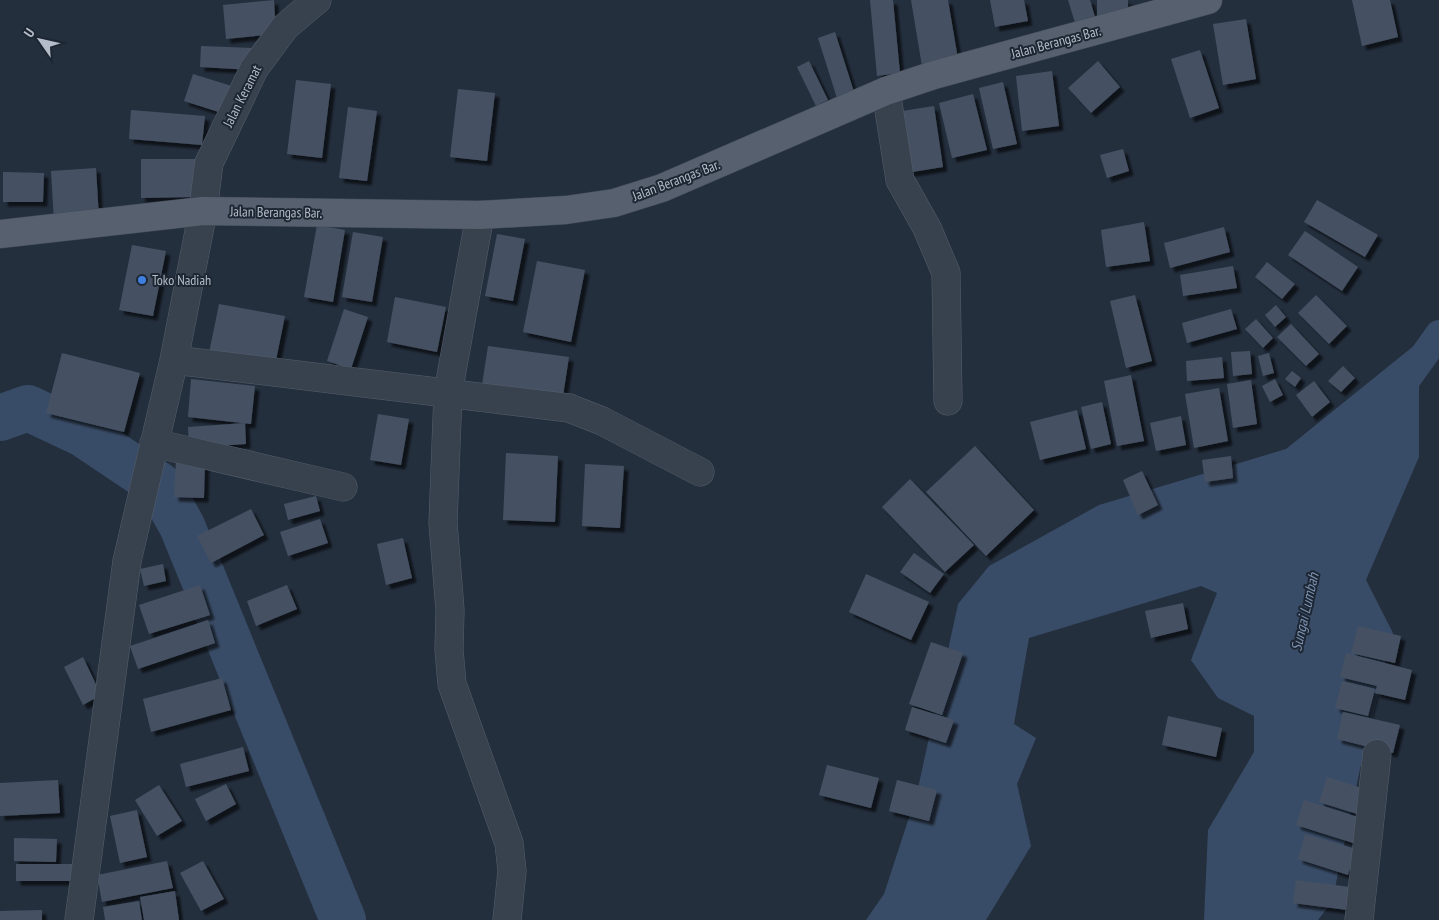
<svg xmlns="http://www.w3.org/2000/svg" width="1439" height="920" font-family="'PT Sans Narrow',sans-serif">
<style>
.water{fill:#394c67}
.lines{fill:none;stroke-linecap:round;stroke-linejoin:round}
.canal{stroke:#394c67;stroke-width:28}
.river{stroke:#394c67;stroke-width:46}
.building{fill:#455162;filter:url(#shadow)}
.minor-casing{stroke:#565f6c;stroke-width:29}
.major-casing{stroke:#414a57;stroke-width:29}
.minor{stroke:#38414e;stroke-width:28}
.major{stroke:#56606e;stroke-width:28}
.shop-dot{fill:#3f7fe0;stroke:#1d2633;stroke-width:2}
.labels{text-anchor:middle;stroke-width:4;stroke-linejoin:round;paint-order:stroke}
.street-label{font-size:14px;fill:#b4bcc9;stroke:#1d2633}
.poi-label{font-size:14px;fill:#b4bcc9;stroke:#1d2633;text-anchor:start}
.water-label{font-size:15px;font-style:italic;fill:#7c92b1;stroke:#1d2633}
</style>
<defs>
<filter id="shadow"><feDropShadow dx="4.5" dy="4.5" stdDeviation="1" flood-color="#0009"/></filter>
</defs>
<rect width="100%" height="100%" fill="#242f3e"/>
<path class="water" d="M1426,336L1419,383V457L1366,580L1393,633L1360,769L1332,902L1318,920H1204L1208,830L1254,752V716L1218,698L1191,660L1217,593L1201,586L1029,638L1014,724L1036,738L1017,784L1031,846L986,920H866L884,894L917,793L958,604L989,566L1099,505L1286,449Z"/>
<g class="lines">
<path class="canal" d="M1402,386L1439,334"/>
<path class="river" d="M0,418L28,408L83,434L159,485L182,526L343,920"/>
</g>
<path class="building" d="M274,0L276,34L226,39L223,5Z
M870,0H893L900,73L877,76Z
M911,0H948L958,59L922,66Z
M990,0H1024L1028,21L995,27Z
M1068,0H1090L1096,20L1076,26Z
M1097,0H1128V17H1097Z
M1352,0H1390L1398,37L1362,46Z
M1246,19L1256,79L1223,85L1213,24Z
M835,32L854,92L837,98L818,38Z
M201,46L253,48L252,70L200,67Z
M1200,50L1219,108L1190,118L1171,59Z
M809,61L828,100L816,106L797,67Z
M1098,61L1120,87L1091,113L1068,88Z
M1052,71L1059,126L1022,131L1016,76Z
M193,74L238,88L228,115L184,101Z
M296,80L331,84L322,158L287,154Z
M1003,82L1017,144L993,149L979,88Z
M458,89L495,93L487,161L450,157Z
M973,94L987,150L952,158L939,103Z
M934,106L943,167L900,174L890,113Z
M348,107L377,111L367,181L339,178Z
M131,110L205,116L202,145L129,139Z
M1123,149L1129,171L1107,178L1100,155Z
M141,159H196L195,197L141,198Z
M96,168L99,218L54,221L51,171Z
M3,172L44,173L43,202H3Z
M1317,200L1378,235L1365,257L1304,222Z
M1144,222L1150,261L1106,267L1101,230Z
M317,225L345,230L333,302L304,297Z
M1224,227L1230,252L1170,268L1164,243Z
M1305,231L1358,267L1342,291L1288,255Z
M353,232L383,237L372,302L342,297Z
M497,234L525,239L513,301L485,296Z
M132,245L166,251L153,316L119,310Z
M537,261L585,270L571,342L523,332Z
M1267,262L1295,284L1282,299L1255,277Z
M1233,266L1237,288L1183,296L1180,275Z
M1135,295L1152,361L1126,368L1110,301Z
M1316,295L1347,326L1329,344L1298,313Z
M395,297L446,307L437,352L387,342Z
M219,304L285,316L274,370L208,358Z
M1276,305L1286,317L1275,327L1265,315Z
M344,309L368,317L351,369L327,361Z
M1231,309L1237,329L1187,343L1182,323Z
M1256,319L1273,338L1263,348L1245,329Z
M1291,324L1319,354L1306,366L1277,337Z
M488,346L569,357L563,396L482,385Z
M1250,351L1252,374L1233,376L1231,352Z
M62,353L140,373L124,432L46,413Z
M1269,353L1274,373L1263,376L1258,356Z
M1222,357L1224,378L1187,381L1186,361Z
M1343,366L1355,378L1341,392L1328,381Z
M1292,371L1301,378L1295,387L1285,379Z
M1131,375L1144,441L1117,446L1104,381Z
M191,379L255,386L251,424L188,417Z
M1275,379L1283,395L1270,402L1262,386Z
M1251,380L1257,424L1233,428L1227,384Z
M1314,381L1330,402L1312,417L1296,395Z
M1219,388L1228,441L1194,448L1185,394Z
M1102,402L1111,444L1091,449L1081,407Z
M1077,410L1086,449L1040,460L1030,422Z
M378,414L409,419L401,465L370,460Z
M1181,416L1186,445L1156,451L1150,423Z
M245,423L246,444L189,448L188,427Z
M975,446L1034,510L986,556L926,492Z
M506,453L558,456L555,522L503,520Z
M1231,456L1233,478L1205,482L1202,460Z
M176,460L205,461L204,498L174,497Z
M585,464L624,466L620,528L582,526Z
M1142,471L1158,505L1138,515L1123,480Z
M910,479L974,545L945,572L882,507Z
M316,496L320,511L288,520L284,504Z
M251,509L264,535L211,563L197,536Z
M320,519L328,543L288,556L280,532Z
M403,538L412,578L386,585L377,544Z
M914,553L944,574L930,593L900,572Z
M163,564L166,581L144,586L140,569Z
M866,574L929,602L911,640L849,612Z
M200,585L210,615L149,634L139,605Z
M287,585L297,609L256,626L247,601Z
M1183,603L1188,629L1151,638L1145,611Z
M208,620L215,643L138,669L130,646Z
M1358,626L1401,636L1395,663L1351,653Z
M931,642L963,653L942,715L909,704Z
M1346,653L1412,670L1405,700L1375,693L1377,686L1340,677Z
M83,657L101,695L83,705L64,667Z
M222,678L231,710L151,732L143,699Z
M1342,681L1375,689L1368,716L1335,708Z
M912,707L954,720L946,743L905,730Z
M1343,712L1400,725L1393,753L1337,739Z
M1168,716L1222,728L1216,757L1162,745Z
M243,747L249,771L186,787L180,764Z
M827,765L879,778L871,808L819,795Z
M1327,777L1368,790L1360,815L1319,802Z
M58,780L60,813L0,816V783Z
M897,780L937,790L929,821L889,811Z
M226,784L236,804L206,821L195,799Z
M159,785L182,821L157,836L135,800Z
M1304,800L1361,818L1353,843L1296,825Z
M137,810L147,857L120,863L110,816Z
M1305,834L1356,849L1348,875L1298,859Z
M14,838L57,839L56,862L14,861Z
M167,861L173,888L102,902L97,875Z
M203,861L224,899L201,911L180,873Z
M16,864H73L72,881H16Z
M1296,880L1350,887L1347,910L1293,903Z
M175,891L179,920H144L140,897Z
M139,901L142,920H105L103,907Z
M42,910V920H0V911Z"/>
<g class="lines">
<g class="minor-casing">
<path id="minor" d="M886,91L900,180L927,228L946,273L948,401
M480,215L448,393L443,523L450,610L449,650L452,684L509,843L512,871L507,920
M174,360L569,408L602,421L700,472
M154,443L343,487
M79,920L127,561L174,360L203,211L209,163L254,69L285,27L317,0
M1359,920L1377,754"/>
</g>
<g class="major-casing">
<path id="major" d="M0,234L203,211L480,215L566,210L614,203L662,188L886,91L934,75L1208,0"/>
</g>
<use href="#minor" class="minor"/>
<use href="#major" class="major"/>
</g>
<circle class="shop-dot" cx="142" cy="280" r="5"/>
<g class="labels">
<g class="street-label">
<text transform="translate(1056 42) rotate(-15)" y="5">Jalan Berangas Bar.</text>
<text transform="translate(242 96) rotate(-63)" y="5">Jalan Keramat</text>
<text transform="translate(676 180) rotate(-21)" y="5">Jalan Berangas Bar.</text>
<text transform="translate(276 212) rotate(1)" y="5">Jalan Berangas Bar.</text>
</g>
<g class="poi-label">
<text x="152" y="285">Toko Nadiah</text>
</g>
<g class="water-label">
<text transform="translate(1305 612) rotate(-77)" y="5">Sungai Lumbah</text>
</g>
</g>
<g transform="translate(40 40) rotate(304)" stroke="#1d2633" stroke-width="4" paint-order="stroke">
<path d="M0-4L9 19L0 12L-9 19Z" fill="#b4bcc9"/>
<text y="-8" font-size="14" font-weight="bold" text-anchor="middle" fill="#b4bcc9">U</text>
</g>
</svg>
